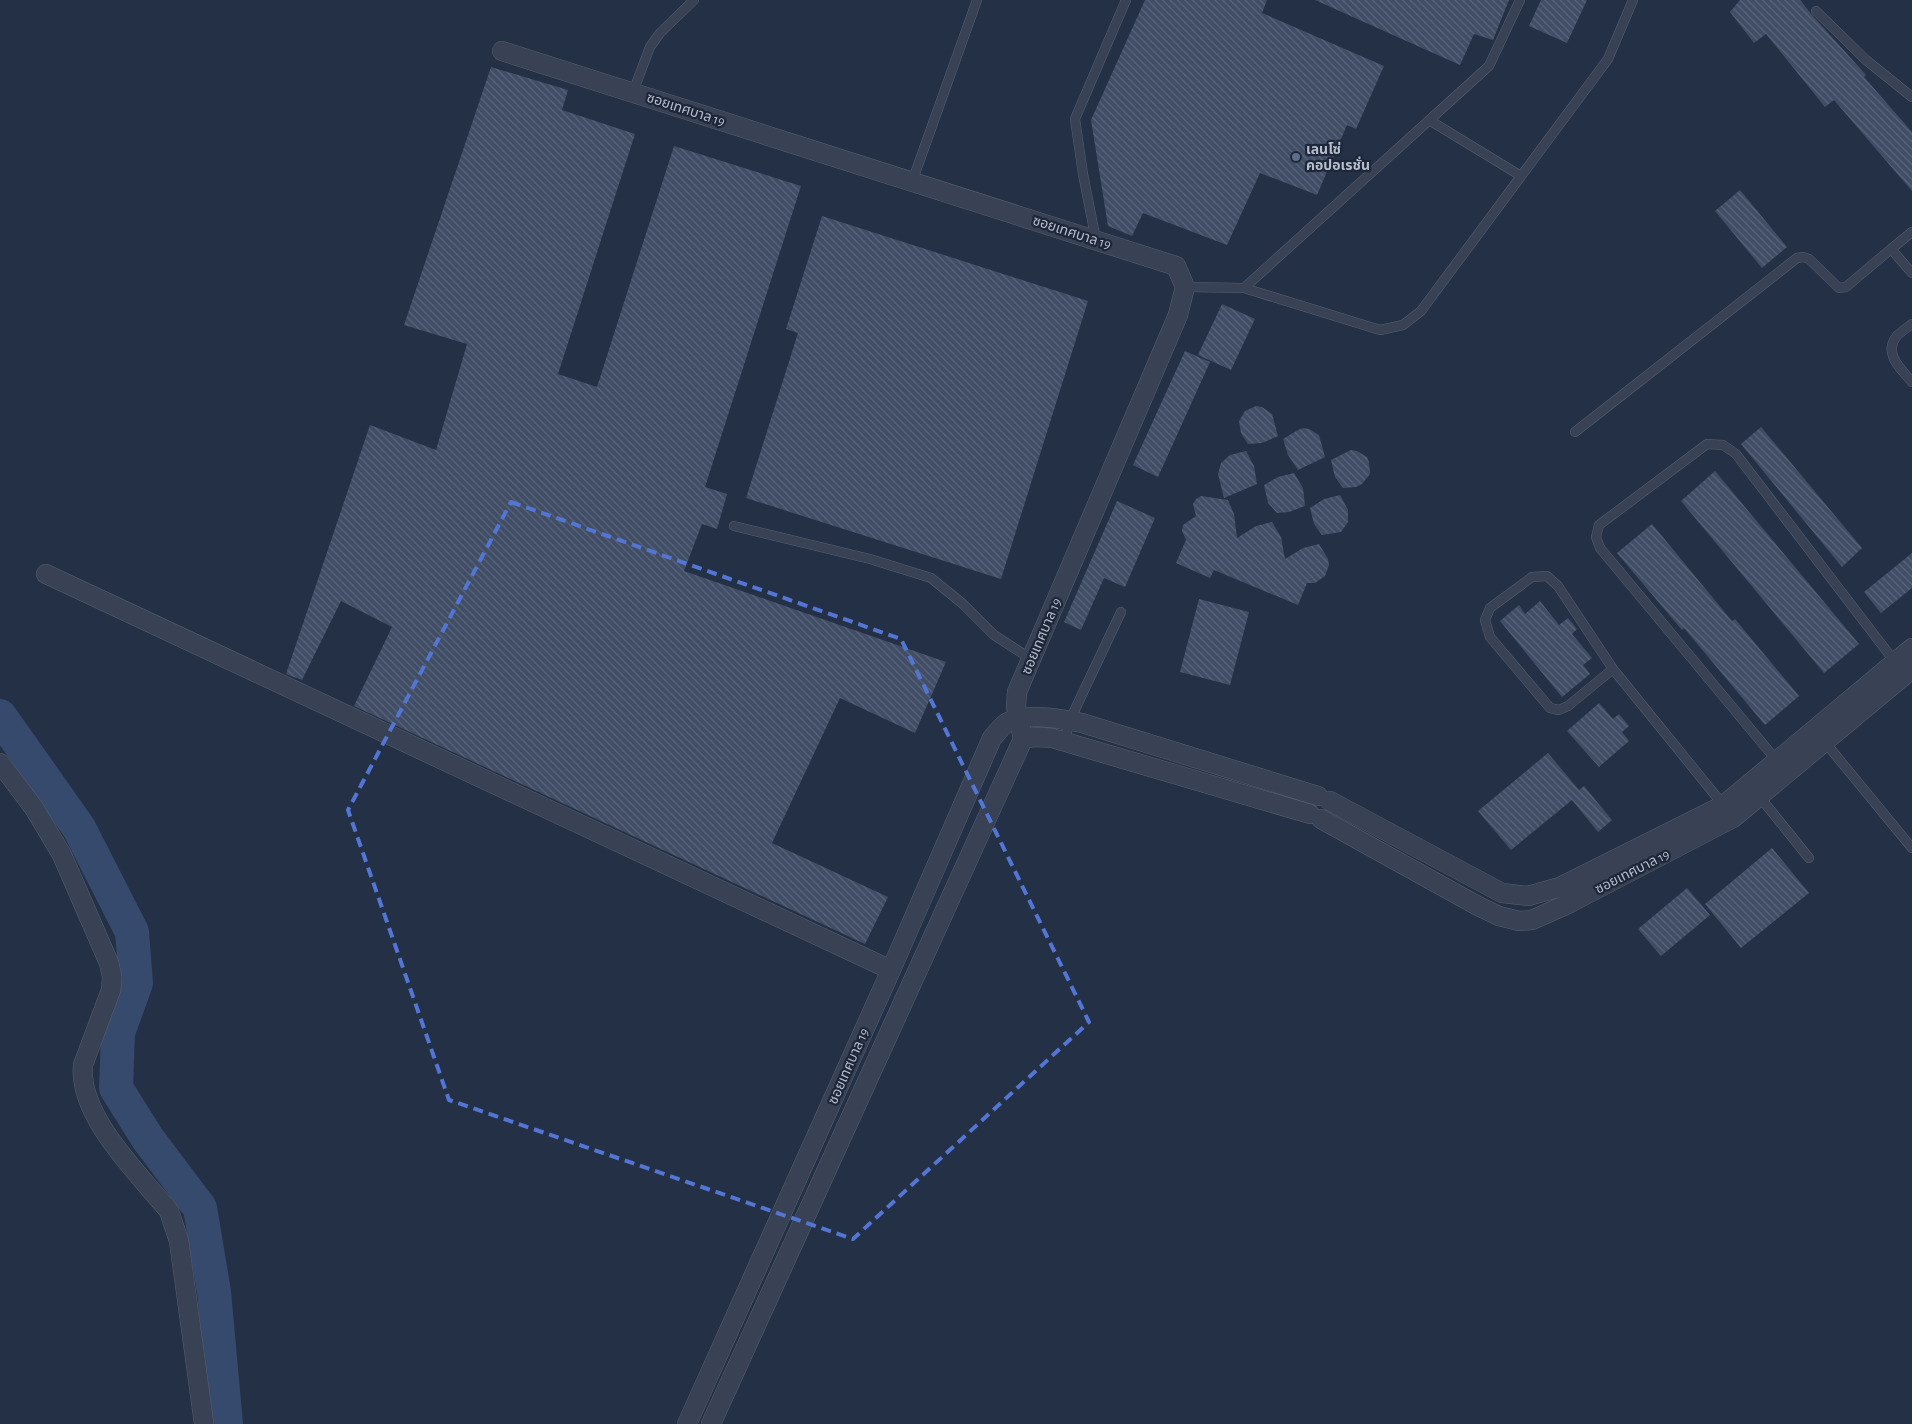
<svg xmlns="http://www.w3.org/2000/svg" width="1912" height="1424" font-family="'Alegreya Sans','Noto Sans Thai',sans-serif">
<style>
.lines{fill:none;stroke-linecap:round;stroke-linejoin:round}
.river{stroke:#364a6d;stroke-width:34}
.building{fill:url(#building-back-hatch)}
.lane-casing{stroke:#576071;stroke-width:10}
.street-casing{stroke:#576071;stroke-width:20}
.lane{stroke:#384254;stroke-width:9}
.street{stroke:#384254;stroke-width:19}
.marked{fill:none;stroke:#5375d4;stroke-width:4;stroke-dasharray:10 6;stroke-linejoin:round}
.service-dot{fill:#5c6f8a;stroke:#1d2739;stroke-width:2}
.labels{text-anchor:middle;stroke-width:4.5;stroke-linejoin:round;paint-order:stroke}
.street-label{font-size:14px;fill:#b6bece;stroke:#1d2739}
.poi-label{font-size:14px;font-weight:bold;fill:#b6bece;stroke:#1d2739;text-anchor:start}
</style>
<defs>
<pattern id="building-back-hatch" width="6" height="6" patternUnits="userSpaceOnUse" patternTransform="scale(1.25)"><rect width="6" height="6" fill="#404d65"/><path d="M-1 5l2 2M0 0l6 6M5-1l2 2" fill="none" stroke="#59657a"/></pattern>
</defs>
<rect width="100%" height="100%" fill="#243045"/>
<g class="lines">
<path class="river" d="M0,716L79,828L132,932L136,983L118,1033L116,1088L148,1139L200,1208L214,1292L226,1424"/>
</g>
<path class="building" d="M1145,0H1267L1262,13L1384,66L1356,129L1347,125L1317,195L1260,173L1227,245L1143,213L1132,236L1108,226L1091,120Z
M1315,0H1509L1493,40L1474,34L1460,65Z
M1541,0H1587L1567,43L1529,26Z
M1740,0H1800L1812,15L1866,75L1864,77L1912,132V191L1834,100L1825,107L1766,34L1754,43L1730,12Z
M491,67L568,90L562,110L635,134L558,374L597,387L674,146L801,186L705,487L727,494L717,529L702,524L684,571L946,662L915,733L840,698L772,843L888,897L865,944L354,706L392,627L341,601L302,680L286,674L370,425L436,450L467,344L404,325Z
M1740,190L1787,247L1762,268L1715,211Z
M822,216L1088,301L1001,579L746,498L798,333L786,329Z
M1222,304L1255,319L1231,370L1198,355Z
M1185,351L1210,362L1158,477L1133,465Z
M1256,406L1262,407L1272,414L1278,436L1262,443L1248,444L1241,433L1239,421L1245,411Z
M1761,427L1862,548L1842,567L1741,444Z
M1303,428L1309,429L1319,435L1325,457L1298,470L1288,455L1283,439L1298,430Z
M1351,450L1357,451L1367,457L1369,462L1370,474L1362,484L1356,487L1343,488L1335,477L1331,460Z
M1246,451L1254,466L1257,484L1224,498L1218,474L1221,463L1230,455Z
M1715,471L1859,644L1824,673L1681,501Z
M1294,473L1303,488L1305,506L1289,512L1277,513L1268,503L1264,485L1278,477Z
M1340,495L1348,510V522L1341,532L1322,535L1314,524L1310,508L1324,499Z
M1201,496L1228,500L1234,514L1237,538L1256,526L1272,522L1281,537L1285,559L1303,548L1319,544L1328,559L1329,565L1325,576L1315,583H1307L1298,605L1214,570L1210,578L1176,563L1186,540L1182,531L1183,525L1196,516L1193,504L1196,499Z
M1117,501L1155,518L1125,587L1104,578L1081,630L1064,622Z
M1652,524L1732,621L1735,619L1799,696L1765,725L1684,628L1682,630L1617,553Z
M1912,553V588L1881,613L1864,592Z
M1199,599L1249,612L1230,685L1180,672Z
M1540,601L1559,625L1568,618L1577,629L1572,634L1592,658L1583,665L1590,674L1562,697L1500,621L1519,605L1525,614Z
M1599,703L1613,719L1619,714L1629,726L1622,732L1629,741L1599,767L1567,731Z
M1548,753L1579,790L1584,786L1612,820L1598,832L1572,800L1511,850L1478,811Z
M1772,848L1809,893L1741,948L1705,904Z
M1687,888L1710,915L1661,956L1638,929Z"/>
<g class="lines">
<g class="lane-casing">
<path id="lane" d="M1816,11L1866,60L1912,97
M633,92L650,47L660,33L694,0
M1429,120L1521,176
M912,182L977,0
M1096,240L1083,174L1075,119L1126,0
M1891,249L1912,232
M1185,287L1244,288L1489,66L1520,0
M1244,288L1380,330L1403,325L1421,311L1608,59L1633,0
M1912,324C1907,328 1900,332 1896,337C1883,354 1902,370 1912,382
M1575,432L1797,258L1803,257L1809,259L1839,288L1846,287L1891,249L1912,273
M734,526L870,559L931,578L963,604L994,635L1031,659
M1613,669L1568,706L1559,710L1550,708L1490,637L1485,620L1490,608L1532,577L1547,576L1558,586L1613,669L1724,806
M1824,741L1912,848
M1064,742L1070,720L1121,612
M1777,761L1600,548L1596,537L1599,525L1707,444L1723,445L1736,454L1895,662
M1759,796L1809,858"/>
</g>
<g class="street-casing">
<path id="street" d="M502,51L1176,266L1185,287L1178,315L1017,692L1016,707L1023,739
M46,574L891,970
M0,763L34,808L62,855L109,963L112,977L111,990L83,1065C78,1116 138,1173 169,1211L179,1241L204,1424
M1330,801L1502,893L1528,896L1560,887L1724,805L1912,648
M1321,819L1478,906L1499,916L1519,921L1532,920L1570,903L1733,818L1912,669
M687,1424L891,970L992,738C996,734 1000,728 1005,724C1022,711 1063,719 1082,723L1318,796
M711,1424L1023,739L1035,737L1052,738L1310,814"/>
</g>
<use href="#lane" class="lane"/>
<use href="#street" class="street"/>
</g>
<path class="marked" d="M511,502L901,639L1089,1022L853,1239L449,1100L348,810Z"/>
<circle class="service-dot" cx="1296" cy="157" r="5"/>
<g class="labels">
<g class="street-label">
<text transform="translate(686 109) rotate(18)" y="5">ซอยเทศบาล 19</text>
<text transform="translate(1072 232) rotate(18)" y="5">ซอยเทศบาล 19</text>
<text transform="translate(1041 636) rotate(-67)" y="5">ซอยเทศบาล 19</text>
<text transform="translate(1632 871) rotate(-27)" y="5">ซอยเทศบาล 19</text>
<text transform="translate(848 1066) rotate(-66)" y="5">ซอยเทศบาล 19</text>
</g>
<g class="poi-label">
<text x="1306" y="154">เลนโซ่<tspan x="1306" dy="16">คอปอเรชั่น</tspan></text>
</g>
</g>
</svg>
